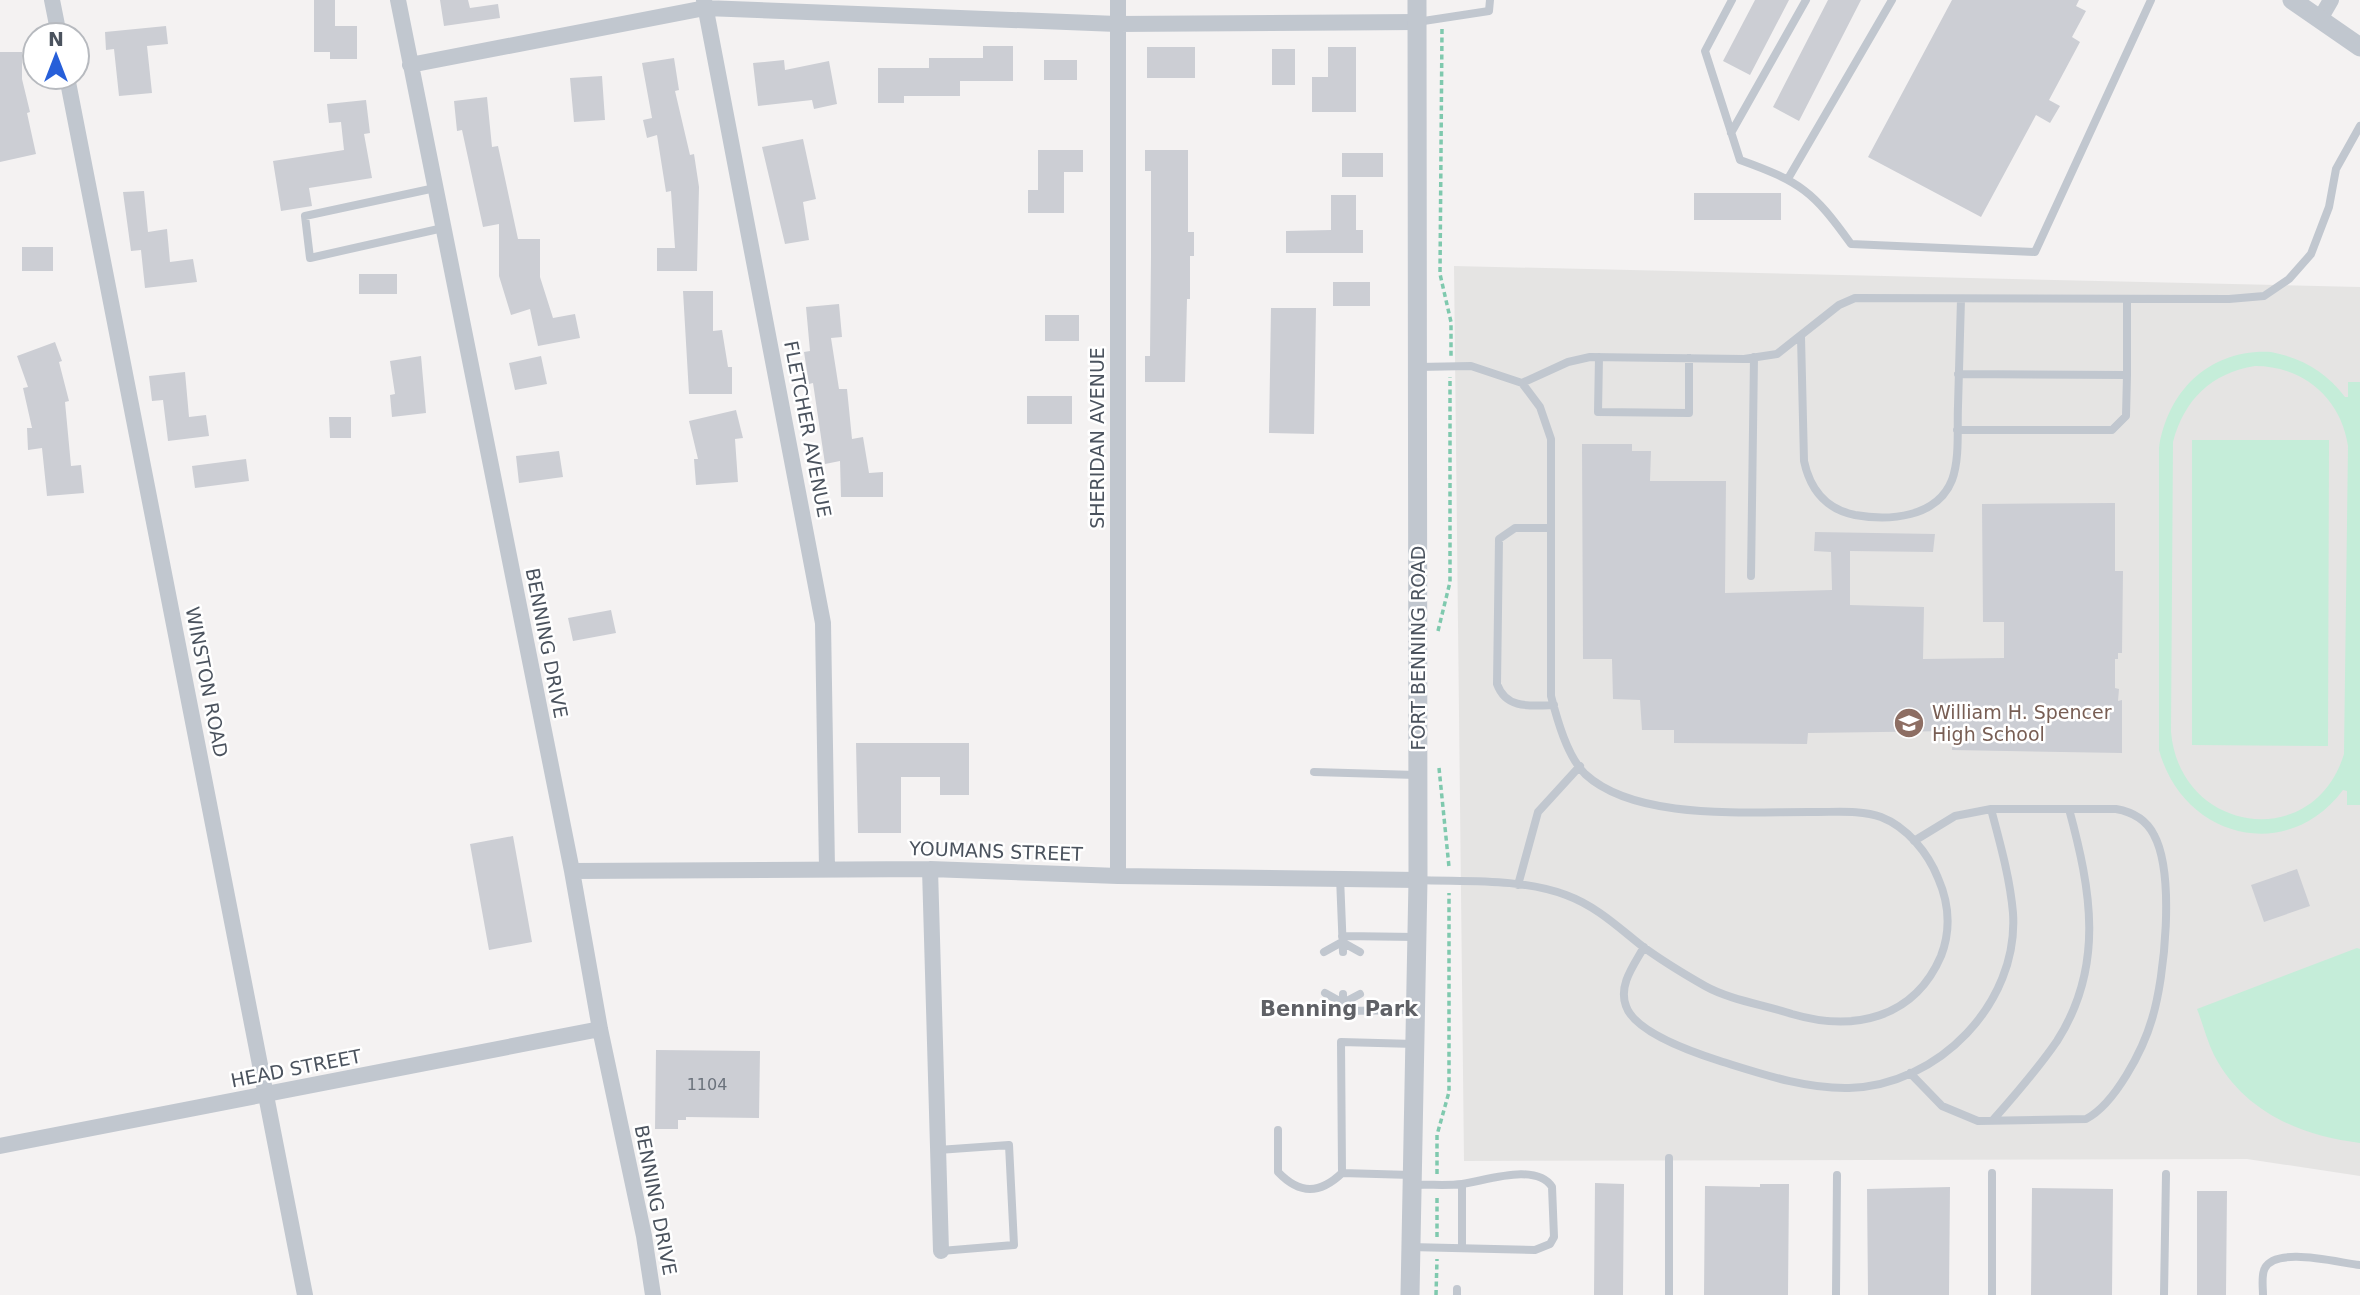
<svg xmlns="http://www.w3.org/2000/svg" width="2360" height="1295" font-family="'DejaVu Sans',sans-serif">
<style>
.education{fill:#e5e4e3}
.green{fill:#c5edd9;fill-rule:evenodd}
.building{fill:#ccced4}
.lines{fill:none;stroke-linecap:round;stroke-linejoin:round}
.path{stroke:#7fc9ae;stroke-width:3.5;stroke-dasharray:5 3.5;stroke-linecap:butt}
.service{stroke:#c1c7cf;stroke-width:8}
.minor{stroke:#c1c7cf;stroke-width:16}
.tertiary{stroke:#c1c7cf;stroke-width:19}
.labels{text-anchor:middle;stroke-width:5;stroke-linejoin:round;paint-order:stroke}
.number-label{font-size:16px;fill:#6b727c}
.street-label{font-size:19px;fill:#4b535e;stroke:#fff}
.education-label{font-size:19px;fill:#785e54;stroke:#fff;text-anchor:start}
.neighbourhood-label{font-size:21px;font-weight:bold;fill:#5f6166;stroke:#fff}
</style>
<rect width="100%" height="100%" fill="#f4f2f2"/>
<path class="education" d="M1454,266L2360,287V1176L2247,1159L1464,1161Z"/>
<path class="green" d="M2271,352C2302,358 2326,372 2345,397H2348V382H2360V805H2347V791L2343,790C2287,865 2183,838 2159,750V448C2168,390 2210,349 2271,352ZM2255,366C2303,366 2341,398 2348,446L2344,754C2314,853 2180,834 2171,732L2173,442C2184,400 2211,373 2255,366Z
M2192,440H2329L2328,746L2192,745Z
M2357,948L2360,949V1143C2300,1136 2243,1111 2214,1055C2207,1041 2203,1024 2197,1009Z"/>
<path class="building" d="M314,0H335V26H357V59H330V52H314Z
M440,0H468L470,8L498,4L500,18L444,26Z
M1755,0H1789L1750,75L1723,61Z
M1828,0H1861L1799,121L1773,107Z
M1952,0H2079L2076,6L2086,11L2072,37L2080,42L2049,100L2060,106L2050,123L2036,115L1981,217L1868,157Z
M166,26L168,44L147,46L152,93L119,96L114,49L106,50L105,32Z
M983,46H1013V81H960V96H904V103H878V68H929V58H983Z
M1147,47H1195V78H1147Z
M1328,47H1356V112H1312V77H1328Z
M1272,49H1295V85H1272Z
M0,52H22V79L30,112L27,113L36,154L0,162Z
M674,58L679,90L675,91L690,155L694,154L699,187L697,271H657V248H675L671,191L666,192L657,135L647,138L643,120L652,118L642,63Z
M784,60L785,70L829,61L837,104L814,109L812,100L758,106L753,63Z
M1044,60H1077V80H1044Z
M602,76L605,120L574,122L570,78Z
M487,97L492,147L498,146L518,239H540V277L553,318L575,314L580,338L538,346L530,309L511,315L499,276V224L483,227L462,130L457,131L454,101Z
M366,100L370,133L364,134L372,178L309,188L312,206L281,211L273,161L344,150L341,122L329,123L327,104Z
M803,139L816,199L803,202L809,240L785,244L762,147Z
M1038,150H1083V172H1064V213H1028V190H1038Z
M1145,150H1188V232H1194V256H1190V299H1187L1185,382H1145V356H1150L1151,256V171H1145Z
M1342,153H1383V177H1342Z
M144,191L148,232L167,229L170,262L193,259L197,282L145,288L141,250L131,251L123,192Z
M1694,193H1781V220H1694Z
M1331,195H1356V230H1363V253H1286V231L1331,230Z
M22,247H53V271H22Z
M359,274H397V294H359Z
M1333,282H1370V306H1333Z
M683,291H713V331L722,330L728,367H732V394H689Z
M839,304L842,337L831,338L839,389H847L852,439L863,437L869,473L883,472V497H841L840,461L825,464L813,383L809,384L804,352L810,351L806,307Z
M1271,308H1316L1314,434L1269,433Z
M1045,315H1079V341H1045Z
M55,342L62,361L59,362L69,401L65,402L71,466L81,465L84,493L47,496L42,448L28,450L27,428H32L23,388L28,387L17,356Z
M421,356L426,413L392,417L390,395L395,394L390,361Z
M541,356L547,384L515,390L509,363Z
M185,372L189,417L206,415L209,436L168,441L163,400L152,401L149,376Z
M1027,396H1072V424H1027Z
M736,410L743,438L735,439L738,482L696,485L694,459H698L689,421Z
M329,417H351V438H330Z
M1582,444H1632V451H1651L1650,481H1726L1725,593L1832,590L1831,552L1814,551L1815,532L1935,534L1933,552L1850,551V605L1924,607L1923,659L2004,658V622H1983L1982,504L2115,503V571H2123L2122,653H2118V659H2115V688L2119,689L2118,701L2122,700V753L1952,750L1953,731L1808,733L1807,744L1674,743V730H1642L1640,700L1613,699L1612,659H1583Z
M559,451L563,477L519,483L516,456Z
M246,459L249,481L195,488L192,466Z
M611,610L616,633L573,641L568,618Z
M856,743H969V795H940V777H901V833H858Z
M513,836L532,942L489,950L470,844Z
M2297,869L2310,906L2264,922L2251,885Z
M656,1050L760,1051L759,1118L686,1117V1120H678V1129H655Z
M1595,1183L1624,1184L1623,1295H1594Z
M1760,1184H1789L1788,1295H1704L1705,1186L1760,1187Z
M1950,1187L1949,1295H1868L1867,1189Z
M2032,1188L2113,1189L2112,1295H2031Z
M2197,1191H2227L2226,1295H2197Z"/>
<g class="lines">
<path class="path" d="M1442,29L1440,274L1451,322V356
M1438,631L1450,582V377
M1439,768L1449,867
M1437,1174V1135L1449,1092V893
M1437,1237V1196
M1436,1295L1437,1259"/>
<path class="service" d="M1732,0L1705,51L1740,160C1801,182 1813,191 1851,244L2035,252L2151,0
M1417,22L1489,11L1490,0
M1731,133L1806,0
M1789,177L1892,0
M435,188L305,216L310,258L443,228
M1801,337L1804,461C1810,489 1825,509 1855,515C1889,521 1937,518 1952,480C1960,458 1957,429 1958,406C1959,370 1960,334 1961,299
M1599,357L1598,412L1689,413V358
M1418,367L1471,366L1522,383L1568,362L1590,357L1744,359L1777,354L1839,305L1855,298L2229,299L2264,296L2289,279L2311,254L2329,207L2336,169L2360,126
M1958,374L2127,375V299
M1957,430H2112L2126,416L2127,375
M1551,528H1515L1499,539L1497,684C1506,709 1529,706 1554,705
M1751,576L1754,357
M1314,772L1416,775
M1914,841L1955,816L1991,809
M1340,877L1343,952
M1418,880C1466,882 1520,878 1566,895C1596,906 1618,927 1642,946C1661,960 1684,974 1705,986C1730,1000 1765,1005 1792,1014C1853,1032 1914,1019 1941,956C1951,930 1949,903 1938,878C1928,853 1907,827 1881,817C1863,810 1837,812 1818,812C1752,811 1637,822 1585,774C1567,756 1557,719 1551,696V439L1540,407L1522,383
M1518,885L1538,812L1580,766
M1342,936L1416,937
M1342,942L1360,952
M1644,947C1634,965 1618,985 1626,1006C1635,1033 1695,1053 1720,1061C1762,1074 1805,1089 1849,1088C1938,1086 2019,1003 2013,913C2010,878 2000,843 1991,809H2116C2133,812 2146,819 2154,835C2175,874 2165,977 2152,1019C2143,1050 2115,1104 2086,1119L1978,1121L1942,1106L1910,1073
M1324,952L1342,942
M1325,993L1343,1003
M1343,994V1011L1416,1010
M1343,1003L1360,994
M1993,1120C2015,1095 2038,1069 2057,1041C2105,966 2091,890 2069,809
M1278,1130V1172C1300,1195 1320,1194 1342,1173
M938,1150L1009,1145L1014,1245L941,1251
M1411,1175L1342,1173L1341,1042L1415,1044
M1410,1247L1535,1250L1550,1244L1554,1237L1552,1187C1536,1162 1485,1181 1462,1184C1446,1186 1429,1184 1412,1185
M1462,1248V1184
M1457,1289V1295
M1669,1295V1158
M1836,1295L1837,1175
M1992,1295V1173
M2164,1295L2166,1174
M2263,1295C2263,1287 2261,1274 2265,1268C2276,1246 2339,1263 2360,1265"/>
<path class="minor" d="M52,0L59,35
M398,0L572,871L600,1029L644,1236L653,1295
M704,0L823,623L827,869
M1118,0V876
M2320,19L2331,0
M410,65L705,8L1117,24L1417,22
M67,77L305,1295
M930,869L941,1251
M572,871L930,869L1118,876L1418,880
M0,1146L600,1029"/>
<path class="tertiary" d="M2292,0L2360,47
M1410,1295L1418,880L1417,0"/>
</g>
<defs>
<g id="school-disc" transform="scale(1.575)"><circle r="9.5" fill="#8d6e63" stroke="#fff"/><path d="M0-5L7-2L0 1L-7-2ZM-4 1L0 2.5L4 1V4Q0 6-4 4Z" fill="#fff"/></g>
</defs>
<g fill-rule="evenodd">
<use href="#school-disc" x="1909" y="723"/>
</g>
<g class="labels">
<g class="number-label">
<text x="707" y="1090">1104</text>
</g>
<g class="street-label">
<text transform="translate(808 429) rotate(79)" y="7">FLETCHER AVENUE</text>
<text transform="translate(1097 438) rotate(-90)" y="7">SHERIDAN AVENUE</text>
<text transform="translate(547 643) rotate(79)" y="7">BENNING DRIVE</text>
<text transform="translate(1418 648) rotate(-90)" y="7">FORT BENNING ROAD</text>
<text transform="translate(207 682) rotate(79)" y="7">WINSTON ROAD</text>
<text transform="translate(996 851) rotate(2)" y="7">YOUMANS STREET</text>
<text transform="translate(296 1068) rotate(-11)" y="7">HEAD STREET</text>
<text transform="translate(656 1200) rotate(79)" y="7">BENNING DRIVE</text>
</g>
<g class="education-label">
<text x="1932" y="719">William H. Spencer<tspan x="1932" dy="22">High School</tspan></text>
</g>
<g class="neighbourhood-label">
<text x="1339" y="1016">Benning Park</text>
</g>
</g>
<g transform="translate(56 56)"><circle r="33" fill="#ffffff" stroke="#b7babf" stroke-width="2"/>
<path d="M0-5L12 26L0 18L-12 26Z" fill="#275fd9"/>
<text y="-10" font-size="19" font-weight="bold" text-anchor="middle" fill="#4b535e">N</text>
</g>
</svg>
